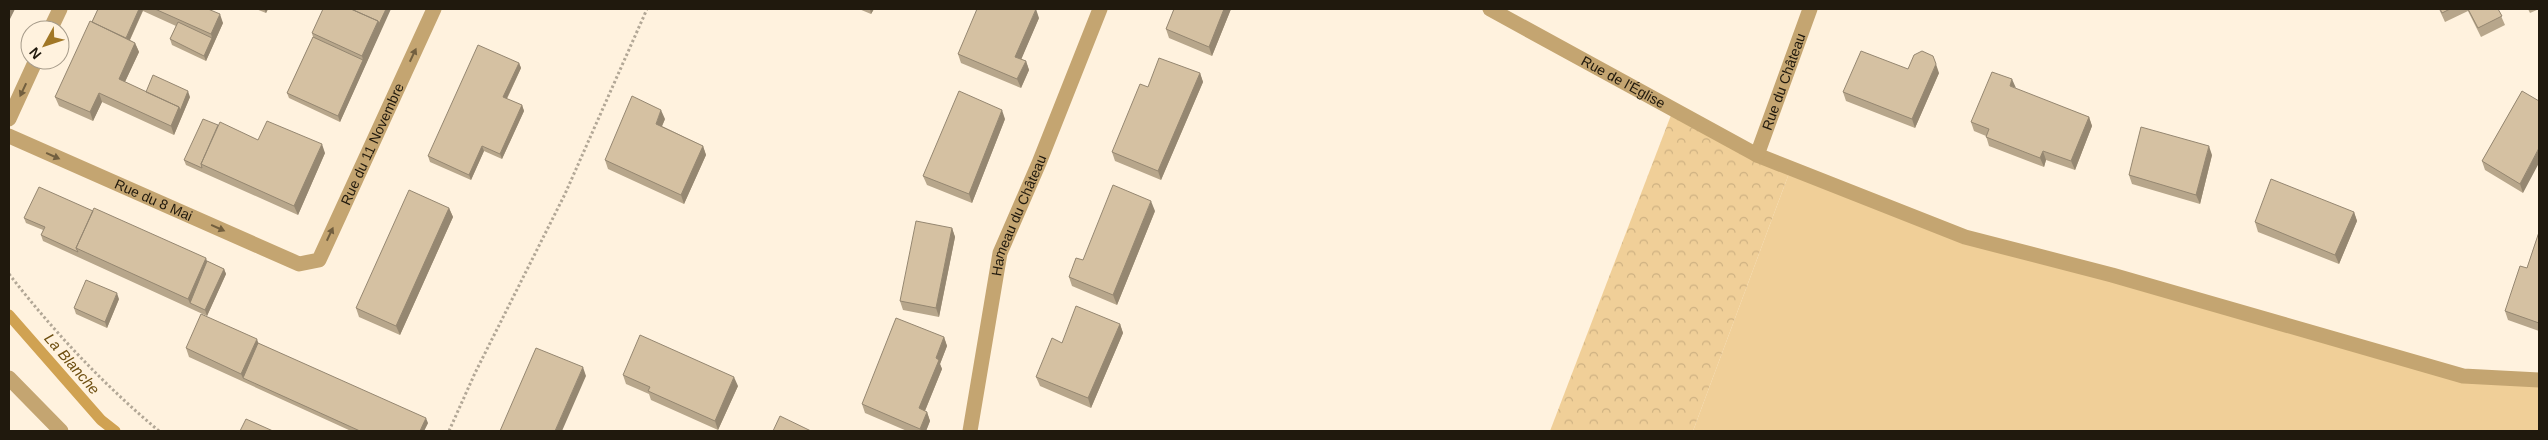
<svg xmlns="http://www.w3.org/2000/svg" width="2548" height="440" font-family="Arial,sans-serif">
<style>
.grass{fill:#f0cf98}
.forest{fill:url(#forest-crowns)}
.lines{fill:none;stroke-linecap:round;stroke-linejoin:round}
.stream{stroke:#d0a252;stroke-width:11}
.path{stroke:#b2a796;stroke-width:3;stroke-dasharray:2.5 2.5;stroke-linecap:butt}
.minor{stroke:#c4a571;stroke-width:15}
.tertiary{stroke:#c4a571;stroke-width:15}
.wall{fill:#b7a68b}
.shaded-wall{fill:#958771}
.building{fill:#d5c1a2;stroke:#958771}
.oneway{fill:#725f3f}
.labels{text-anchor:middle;stroke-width:5;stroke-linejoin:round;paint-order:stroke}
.street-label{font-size:14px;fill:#20190d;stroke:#fff2de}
.water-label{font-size:15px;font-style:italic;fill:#6e4f11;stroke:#fff2de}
</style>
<defs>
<pattern id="forest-crowns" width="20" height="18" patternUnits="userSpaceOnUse" patternTransform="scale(1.25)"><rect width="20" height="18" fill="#f0cf98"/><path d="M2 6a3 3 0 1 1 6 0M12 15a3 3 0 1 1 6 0" fill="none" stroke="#ceb182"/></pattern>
</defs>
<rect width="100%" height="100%" fill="#fff2de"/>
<path class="grass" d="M1791,168L1965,237L2463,376L2539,380V431H1693Z"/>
<path class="forest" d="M1673,110L1791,168L1693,431H1550Z"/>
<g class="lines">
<path class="stream" d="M9,315L101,420L115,431"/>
<path class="path" d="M9,274C54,332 103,384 159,431
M449,431L475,373L565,194L647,9"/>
<g class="minor">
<path id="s1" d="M1490,9L1757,155L1965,237L2112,275L2463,376L2539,380"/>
<path d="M50,30L60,9"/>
<path d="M9,119L36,60"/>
<path id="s2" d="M9,136L299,264L319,260L434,9"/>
<path id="s3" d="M1757,155L1810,9"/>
<path id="s4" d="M970,431L1000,253L1039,163L1100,9"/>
</g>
<path class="tertiary" d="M9,378L61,431"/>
</g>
<path class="wall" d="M98,9H208L223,23L206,61L172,45L170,39L176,26L143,11L130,40L135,43L139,52L125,82L146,92L190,97L174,135L102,102L93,121L59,106L55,97Z
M256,9H268L266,13Z
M859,9H874L871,14Z
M1174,9H1231L1212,56L1169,38L1166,29Z
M2439,9H2498L2505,25L2481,37L2468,11L2445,22Z
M2528,9H2539L2530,13Z
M1039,18L1021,59L1026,61L1029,70L1021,88L961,63L958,54Z
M381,30L340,122L289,98L287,93L313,37L312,33Z
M519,63L521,68L507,99L522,105L524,111L502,159L484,151L471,180L430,162L428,156Z
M1908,69L1939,73L1915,128L1846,101L1843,92Z
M1200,73L1203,82L1161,180L1115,161L1112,152L1148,87Z
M2016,89L2089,117L2092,126L2075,170L2046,160L2044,167L1989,146L1986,136L1974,131L1971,122Z
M2522,91L2523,193L2485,170L2482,161Z
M665,119L662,126L703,146L706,155L684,204L608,169L605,160Z
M1005,119L972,203L927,185L923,176Z
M258,140L325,153L298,215L186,165L184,160Z
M2212,155L2200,204L2132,184L2129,175Z
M449,208L453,217L400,335L359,317L356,308Z
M1155,211L1117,305L1072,286L1069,277L1083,260Z
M2354,212L2357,221L2339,264L2258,232L2255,222Z
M24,218L207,261L224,269L226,274L207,316L43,241L41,235L43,230L26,223Z
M952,228L955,237L939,317L903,310L900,301Z
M2539,232V331L2508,320L2505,311L2527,268Z
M119,299L107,328L76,314L74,308Z
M1120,324L1123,333L1091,408L1040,386L1036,377L1062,343Z
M944,337L947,346L940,364L942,369L925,411L927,412L930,421L926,431H907L865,413L862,404Z
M258,343L428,423L424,431H351L189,357L186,348Z
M623,375L738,386L718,430L651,400L649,394L626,384Z"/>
<path class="shaded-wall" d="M10,9H15L10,19L9,12Z
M139,9H142L143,10L127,46L125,41Z
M264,9H268L266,13Z
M386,9H391L340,122L338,116L363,60L362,56L378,21Z
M870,9H874L871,14Z
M1036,9L1039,18L1018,67L1015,57Z
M1224,9H1231L1212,56L1209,47Z
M220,14L223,23L206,61L204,56L212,38L211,34Z
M135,43L139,52L122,88L119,79Z
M1026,61L1029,70L1021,88L1017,79Z
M519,63L521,68L505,102L503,97Z
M1936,64L1939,73L1915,128L1912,119Z
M1200,73L1203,82L1161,180L1158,171Z
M2012,79L2016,88L2010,86Z
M188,91L190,97L174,135L171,126L179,107Z
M99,93L102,102L93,121L90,112Z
M522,105L524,111L502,159L500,154Z
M661,110L665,119L659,133L656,124Z
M1002,110L1005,119L972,203L969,194Z
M2089,117L2092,126L2075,170L2071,161Z
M322,144L325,153L298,215L294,206Z
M482,146L484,151L471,180L469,175Z
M703,146L706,155L684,204L681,195Z
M2209,146L2212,155L2200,204L2196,195Z
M2539,148V163L2523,193L2520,184Z
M2043,151L2046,160L2044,167L2040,158Z
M1151,201L1155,211L1117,305L1113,295Z
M449,208L453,217L400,335L396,326Z
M2354,212L2357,221L2339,264L2335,255Z
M952,228L955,237L939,317L936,308Z
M206,258L209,267L190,303L188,299Z
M224,269L226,274L207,316L205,310Z
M117,293L119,299L107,328L105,322Z
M1120,324L1123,333L1091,408L1088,398Z
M944,337L947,346L940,364L942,369L922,418L919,408L936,358Z
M257,339L260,348L243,378L241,374Z
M583,367L586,376L562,431H555Z
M734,377L738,386L718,430L715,421Z
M927,412L930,421L926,431H921L920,429Z
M426,418L428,423L424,431H420Z"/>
<path class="building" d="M98,9H139L126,38L92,22Z
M155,9H208L220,14L211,34Z
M323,9H351L378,21L362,56L312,33Z
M351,9H386L379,24L378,21Z
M977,9H1036L1015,57L1026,61L1017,79L958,54Z
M1174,9H1224L1209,47L1166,29Z
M2440,9H2450L2442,13Z
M2468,9H2498L2502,16L2478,28Z
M90,21L135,43L119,79L179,107L171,126L99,93L90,112L55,97Z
M178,22L212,38L204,56L170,39Z
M313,37L363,60L338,116L287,93Z
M478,45L519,63L503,97L522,105L500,154L482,146L469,175L428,156Z
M1861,51L1908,69L1914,55L1922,51L1933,56L1936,64L1912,119L1843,92Z
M1159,58L1200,73L1158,171L1112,152L1140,84L1148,87Z
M1992,72L2012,79L2010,86L2089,117L2071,161L2043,151L2040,158L1986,137L1989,129L1971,122Z
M153,75L188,91L180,111L179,107L146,92Z
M959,91L1002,110L969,194L923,176Z
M2522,91L2539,101V148L2520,184L2482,161Z
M632,96L661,110L656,124L703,146L681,195L605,160Z
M203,119L218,125L201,164L202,168L184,160Z
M267,121L322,144L294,206L201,164L220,122L258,140Z
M2141,127L2209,146L2196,195L2129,175Z
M2271,179L2354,212L2335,255L2255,222Z
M1113,185L1151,201L1113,295L1069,277L1076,258L1083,260Z
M39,187L93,211L76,248L78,252L41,235L45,227L24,218Z
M409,190L449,208L396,326L356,308Z
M94,208L206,258L188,299L76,248Z
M916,221L952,228L936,308L900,301Z
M2539,232V323L2505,311L2520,266L2527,268Z
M207,261L224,269L205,310L190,303Z
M86,280L117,293L105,322L74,308Z
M1076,306L1120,324L1088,398L1036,377L1052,338L1062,343Z
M201,314L257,339L241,374L186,348Z
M896,318L944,337L936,358L939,360L919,408L927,412L920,429L862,404Z
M640,335L734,377L715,421L648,391L650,387L623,375Z
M258,343L426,418L420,431H360L243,378Z
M536,348L583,367L555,431H500Z
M780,416L811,431H773Z
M246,419L273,431H240Z"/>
<defs><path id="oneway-solid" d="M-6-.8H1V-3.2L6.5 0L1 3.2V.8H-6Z" transform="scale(1.25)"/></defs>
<g class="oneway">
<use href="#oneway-solid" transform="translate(413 55) rotate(-65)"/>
<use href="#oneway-solid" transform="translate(23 90) rotate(115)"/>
<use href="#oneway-solid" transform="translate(53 156) rotate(24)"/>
<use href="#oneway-solid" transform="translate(218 228) rotate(24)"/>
<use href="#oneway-solid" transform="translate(330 234) rotate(-65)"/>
</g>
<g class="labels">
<g class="street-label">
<text dy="5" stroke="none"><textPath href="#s1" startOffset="152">Rue de l'Église</textPath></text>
<text dy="5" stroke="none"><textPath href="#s3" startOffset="78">Rue du Château</textPath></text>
<text dy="5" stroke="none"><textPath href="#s2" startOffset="465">Rue du 11 Novembre</textPath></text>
<text dy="5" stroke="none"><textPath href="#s2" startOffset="158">Rue du 8 Mai</textPath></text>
<text dy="5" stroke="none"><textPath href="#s4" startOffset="222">Hameau du Château</textPath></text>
</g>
<g class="water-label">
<text transform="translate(72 364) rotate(49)" y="5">La Blanche</text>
</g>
</g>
<rect width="2548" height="440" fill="none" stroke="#20190d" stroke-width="20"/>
<g transform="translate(45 45) rotate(230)"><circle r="24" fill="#fff2de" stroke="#a69b8a"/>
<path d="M0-4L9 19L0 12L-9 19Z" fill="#a17726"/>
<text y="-8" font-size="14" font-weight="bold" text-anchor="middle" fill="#20190d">N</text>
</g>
</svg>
